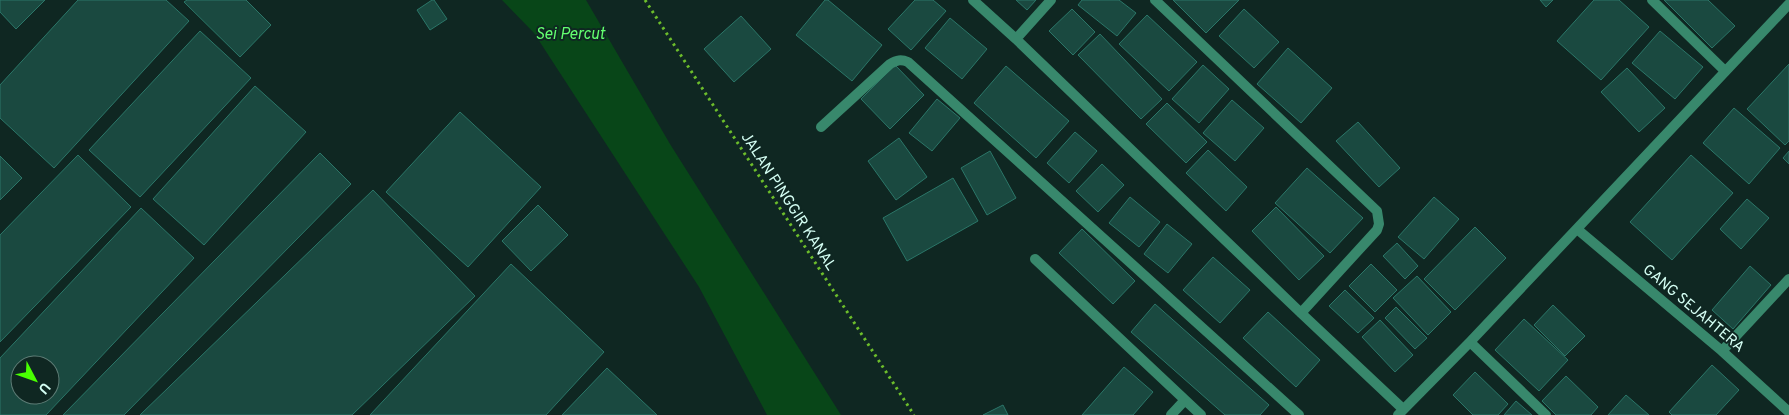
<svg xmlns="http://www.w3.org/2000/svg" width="1789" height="415" font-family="Overpass,sans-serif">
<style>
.water{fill:#084618}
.building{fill:#1a4940;stroke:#2b7668;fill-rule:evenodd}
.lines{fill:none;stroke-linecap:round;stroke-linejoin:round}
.path{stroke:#6cbd2b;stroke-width:3;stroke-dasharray:2.5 4;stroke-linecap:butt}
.street{stroke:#38886c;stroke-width:10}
.labels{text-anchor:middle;stroke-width:4;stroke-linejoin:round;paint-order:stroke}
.street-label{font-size:15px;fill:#d5fff4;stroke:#0f2722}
.water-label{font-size:16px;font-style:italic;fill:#63ff6f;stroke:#0f2722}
</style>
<rect width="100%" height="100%" fill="#0f2722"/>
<path class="water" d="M502,0H586L670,144L841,415H767L699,287L534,33Z"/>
<path class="building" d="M0,0H45L16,29L0,12Z
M78,0H166L189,21L54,168L0,118V85Z
M187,0H246L271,25L240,57L184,2Z
M432,0H434L447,19L430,30L417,10Z
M825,0H828L882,45L852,81L796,35Z
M915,0H933L946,11L911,50L888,29Z
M1016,0H1036L1027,10Z
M1082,0H1119L1136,13L1117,36L1078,5Z
M1173,0H1239L1206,33Z
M1540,0H1553L1546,7Z
M1594,0H1619L1649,27L1601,80L1557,41Z
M1664,0H1708L1735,26L1712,48Z
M1072,9L1095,32L1073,55L1049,31Z
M1244,9L1279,42L1254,68L1219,36Z
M1147,15L1197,62L1169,91L1119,44Z
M741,16L771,49L734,82L704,49Z
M950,18L987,49L962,79L925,48Z
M200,31L251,78L140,197L89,150Z
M1660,31L1703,67L1675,99L1632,63Z
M1100,34L1162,99L1141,119L1078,55Z
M1288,48L1332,88L1301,123L1257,84Z
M1789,64V141L1785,145L1747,109Z
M895,65L924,95L890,129L861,99Z
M1203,65L1229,89L1199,123L1172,99Z
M1006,66L1069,121L1036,158L974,103Z
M1627,68L1665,108L1639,132L1601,92Z
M255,86L306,132L204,245L153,199Z
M937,99L960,118L932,151L909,133Z
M1232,100L1264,128L1235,161L1203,133Z
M1167,103L1207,142L1186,163L1146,124Z
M1734,108L1780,148L1749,184L1703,143Z
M460,112L541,187L468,267L386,192Z
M1358,122L1400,168L1379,187L1336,141Z
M1075,132L1097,151L1069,183L1047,163Z
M899,138L927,177L896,200L868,161Z
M1208,150L1247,187L1226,211L1186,173Z
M990,151L1016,198L987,215L961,168Z
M1789,151V164L1783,158Z
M320,153L351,184L124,415H63Z
M78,155L131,207L0,342V235Z
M1691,155L1733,193L1672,260L1630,222Z
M0,156L22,178L0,200Z
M1102,164L1124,185L1098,212L1076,191Z
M1307,168L1363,218L1330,253L1275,203Z
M953,178L978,221L907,261L883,218Z
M373,190L475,296L352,415H140Z
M1130,197L1160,222L1139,247L1109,223Z
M1434,197L1459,219L1424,259L1398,237Z
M1747,199L1769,218L1741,249L1720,229Z
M538,205L568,235L531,271L502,241Z
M1276,207L1324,256L1299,280L1252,231Z
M141,208L194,258L46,415H0V358ZM20,365H50V395H20Z
M1167,224L1192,244L1168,273L1144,254Z
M1475,227L1506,258L1455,310L1424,279Z
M1082,229L1135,281L1113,304L1059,253Z
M1397,243L1418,266L1405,279L1383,256Z
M1213,257L1250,290L1220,323L1183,290Z
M511,264L604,352L546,415H370Z
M1371,264L1397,290L1375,312L1349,286Z
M1750,266L1771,285L1733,329L1712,310Z
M1417,276L1451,312L1428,335L1393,298Z
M1345,290L1374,318L1358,333L1329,306Z
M1155,304L1269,405L1260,415H1225L1131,332Z
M1553,305L1585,336L1565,356L1534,325Z
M1396,307L1427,338L1415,349L1385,318Z
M1268,312L1320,360L1296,387L1243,338Z
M1524,319L1568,360L1539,391L1495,350Z
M1380,320L1413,355L1395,372L1362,337Z
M1712,365L1739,390L1716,415H1672L1669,412Z
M1124,367L1153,392L1133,415H1082Z
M607,368L657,415H562Z
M1475,372L1508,404L1498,415H1473L1453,395Z
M1566,376L1598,407L1591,415H1556L1542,401Z
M1626,395L1649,415H1608Z
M1516,401L1532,415H1504Z
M1003,405L1008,415H983Z"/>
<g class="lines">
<path class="path" d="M645,0L914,415"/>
<path class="street" d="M973,0L1016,39L1301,313L1403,409
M1155,0L1377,211L1379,224L1377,230L1301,313
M1652,0L1725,71
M1016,39L1051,0
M821,127L890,64C897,60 901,59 908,62L1299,415
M1577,229L1722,351L1789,412
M1035,259L1201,415
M1470,342L1546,415
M1722,351L1789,279
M1171,415L1185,400
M1398,415L1470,342L1789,4"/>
</g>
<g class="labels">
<g class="street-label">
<text transform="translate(789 201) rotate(57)" y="5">JALAN PINGGIR KANAL</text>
<text transform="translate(1694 308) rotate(40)" y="5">GANG SEJAHTERA</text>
</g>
<g class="water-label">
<text x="570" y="39">Sei Percut</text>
</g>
</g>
<g transform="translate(35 380) rotate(131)"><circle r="24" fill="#0f2722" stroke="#5e7d76"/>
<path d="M0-4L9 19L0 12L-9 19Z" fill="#49ff01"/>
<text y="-8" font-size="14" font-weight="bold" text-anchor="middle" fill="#d5fff4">U</text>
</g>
</svg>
